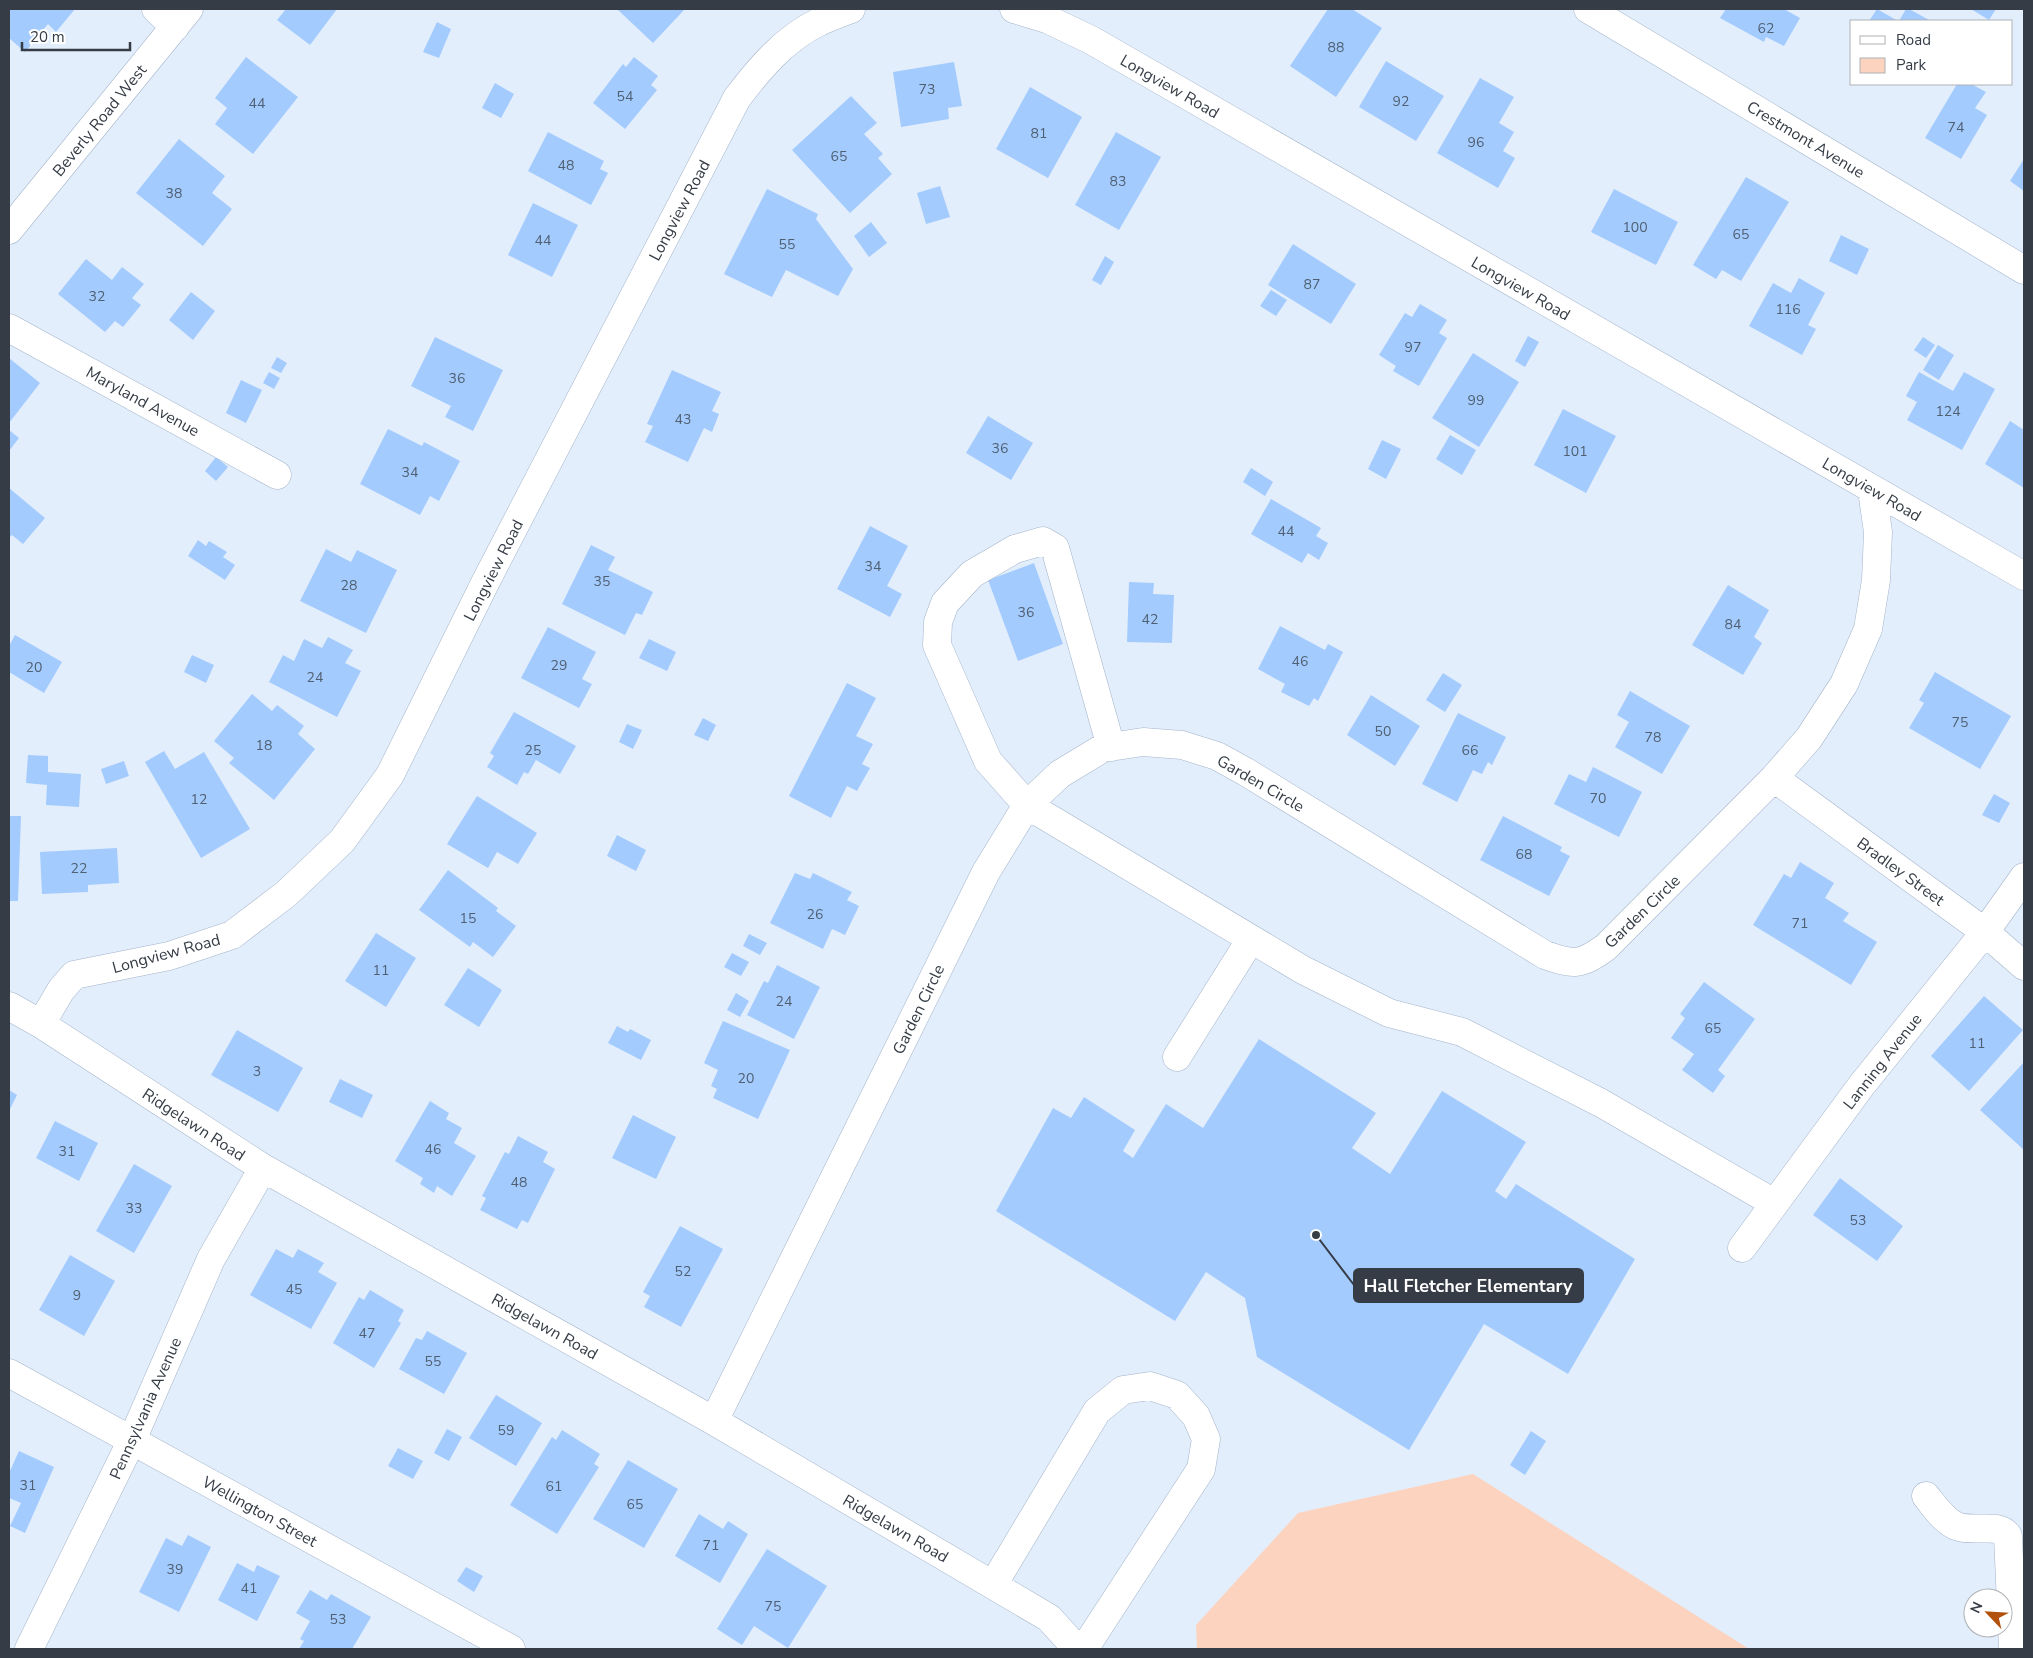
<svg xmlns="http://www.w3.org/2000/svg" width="2033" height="1658" font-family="'Nunito Sans',sans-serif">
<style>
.green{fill:#fcd3be}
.building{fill:#a3cbfe}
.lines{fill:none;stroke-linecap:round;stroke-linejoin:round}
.minor-casing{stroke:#a3b4ca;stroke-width:29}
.minor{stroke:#fff;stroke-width:28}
.labels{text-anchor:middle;stroke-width:4;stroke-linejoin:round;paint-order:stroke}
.number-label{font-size:14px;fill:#506073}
.street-label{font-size:16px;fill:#353c45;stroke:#fff}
.leader{fill:none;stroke:#353c45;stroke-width:2}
.callout-dot{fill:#353c45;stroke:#fff;stroke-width:2}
.callout{fill:#353c45;stroke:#353c45;stroke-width:2}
.callout-label{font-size:18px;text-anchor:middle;font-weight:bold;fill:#fff}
</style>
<rect width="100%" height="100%" fill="#e3eefc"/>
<path class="green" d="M1473,1474L1749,1649H1197L1196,1625L1298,1513Z"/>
<path class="building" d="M9,9H75L56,32L48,24L25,52L9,38Z
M286,9H337L310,45L277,20Z
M617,9H685L653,43Z
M1328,9H1352L1382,28L1336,97L1290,66Z
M1726,9H1784L1800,18L1784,46L1766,37L1764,42L1720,18Z
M1877,9L1898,21H1869Z
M1906,9H1909L1931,21H1899Z
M1971,9H1996L1989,20Z
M437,22L451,29L439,58L423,52Z
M246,57L298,97L253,154L215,124L227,108L215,98Z
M634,57L658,76L651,85L657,90L625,129L593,103L623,64L626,67Z
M1386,61L1444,96L1416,141L1359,107Z
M954,62L962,106L948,108L949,119L901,127L893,72Z
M1480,78L1514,97L1499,123L1514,132L1503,151L1515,158L1498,188L1437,153Z
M495,83L514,94L501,118L482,108Z
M1957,84H1971L1986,92L1975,108L1987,115L1961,159L1925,138Z
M1030,87L1082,117L1048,178L996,149Z
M851,96L877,123L864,134L883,154L878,158L892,174L850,213L792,150Z
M548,132L604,161L600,169L608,173L591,205L528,171Z
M1116,132L1161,157L1119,230L1075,205Z
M179,139L225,176L212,193L232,209L203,246L136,193Z
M2024,159V191L2010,181Z
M1746,177L1789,202L1741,281L1722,270L1716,279L1693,265Z
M940,186L950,217L926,224L917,193Z
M767,189L818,214L816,219L853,269L838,296L786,270L772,297L724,274Z
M1614,189L1678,222L1656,265L1591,232Z
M533,203L578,225L552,277L508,255Z
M871,222L887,243L869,257L854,236Z
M1841,235L1869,249L1857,275L1829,261Z
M1293,244L1356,284L1331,324L1268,285Z
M1105,256L1114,262L1101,285L1092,280Z
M86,259L112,280L122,267L144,284L132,298L141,305L123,327L115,321L105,332L58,294Z
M1799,278L1825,293L1808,325L1816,329L1802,355L1749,326L1773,283L1791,293Z
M1271,290L1287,300L1276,316L1260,306Z
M191,292L215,311L193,340L169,320Z
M1420,304L1447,320L1439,333L1447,338L1419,386L1393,371L1396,366L1379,355L1405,313L1412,317Z
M1528,336L1539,342L1525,367L1515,361Z
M435,337L503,370L473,431L445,417L451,406L411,386Z
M1923,337L1935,345L1926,358L1914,350Z
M1938,345L1954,355L1939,380L1923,370Z
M1473,353L1519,382L1479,447L1432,418Z
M277,357L287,363L281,373L271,368Z
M9,358L40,383L9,423Z
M672,370L721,392L712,411L719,414L712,432L704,428L688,462L645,442L653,426L647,424Z
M269,372L280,378L274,389L263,383Z
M1919,372L1953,391L1964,372L1995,389L1962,450L1907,420L1917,402L1906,396Z
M241,380L262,390L246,423L226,413Z
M1563,409L1616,436L1586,493L1534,465Z
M988,416L1033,443L1011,480L966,453Z
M2010,421L2024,430V488L1985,464Z
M388,429L422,446L424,442L460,461L439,501L430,496L420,515L360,484Z
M9,430L19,438L9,451Z
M1450,435L1476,450L1462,475L1436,459Z
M1382,440L1401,449L1386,479L1368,469Z
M216,457L228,467L216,481L205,471Z
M1251,468L1273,482L1265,496L1243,482Z
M9,488L45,518L23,544L12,535L9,538Z
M1271,499L1321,528L1316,536L1328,543L1319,560L1308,553L1302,563L1251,534Z
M870,526L908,546L887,586L902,594L890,617L837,589Z
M198,540L206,546L209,541L227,552L223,557L235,565L225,580L188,556Z
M591,545L615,557L608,570L653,592L642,615L636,613L625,635L562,604Z
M326,549L351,562L357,550L397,570L366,633L300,601Z
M1034,563L1063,644L1018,661L988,580Z
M1129,582L1154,583L1153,594L1174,595L1172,643L1127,642Z
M1728,585L1769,610L1754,637L1762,643L1743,675L1692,645Z
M1280,626L1325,650L1328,644L1343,652L1318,701L1314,698L1309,706L1281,692L1285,684L1258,669Z
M548,627L596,652L582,679L592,684L579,708L521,678Z
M15,635L62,662L44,693L9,672V646Z
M328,637L353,650L345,663L361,671L337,717L269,682L283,655L294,661L304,639L322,648Z
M649,639L676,652L667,671L639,658Z
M192,655L214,665L206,683L184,672Z
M1935,672L2011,716L1980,769L1909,728L1924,703L1919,700Z
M1443,673L1462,685L1445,712L1426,700Z
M847,683L876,698L856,736L873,744L862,764L870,768L857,791L847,786L831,818L789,796Z
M1630,691L1690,726L1662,774L1615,747L1629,722L1617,715Z
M252,694L272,711L277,705L304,726L298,734L315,749L274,800L229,763L234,758L214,741Z
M1371,695L1420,726L1395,766L1347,735Z
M514,712L576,746L560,774L536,760L528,774L524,772L517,785L487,767L494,756L490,753Z
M1458,713L1506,737L1492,765L1488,762L1482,774L1473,770L1457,802L1422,784Z
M703,718L716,725L708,741L694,735Z
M627,724L642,730L633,749L619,742Z
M164,751L175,769L204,752L250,829L201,858L145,762Z
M28,755L48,756V772L81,774L79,807L46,805L47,785L26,783Z
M124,761L129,776L106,784L101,769Z
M1593,767L1642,792L1619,837L1554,804L1569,774L1586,782Z
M1994,794L2010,803L1999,823L1982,815Z
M477,796L537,833L518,864L497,852L488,868L447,844Z
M9,816H21L18,901H9Z
M1503,816L1562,847L1560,851L1570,856L1549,896L1480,860Z
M617,835L646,850L636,871L607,856Z
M117,848L119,883L88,885V892L42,894L40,852Z
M1800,862L1834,883L1825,898L1849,913L1843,921L1877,942L1851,985L1753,925L1784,874L1791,878Z
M448,870L498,908L496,911L516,926L493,957L473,942L470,947L419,910Z
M795,873L810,879L813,873L852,892L847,900L859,906L845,935L832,929L823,949L770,923Z
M376,933L416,958L386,1007L345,981Z
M749,934L767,943L760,955L743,946Z
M732,953L749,962L741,976L724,967Z
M777,965L820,987L794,1039L747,1015L764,981L768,983Z
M468,968L502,990L479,1027L444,1005Z
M1704,982L1755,1019L1718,1070L1725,1076L1713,1093L1682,1070L1694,1054L1671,1038L1685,1018L1680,1014Z
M736,993L749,1001L740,1017L727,1010Z
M1984,996L2023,1030L1969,1091L1931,1056Z
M723,1021L790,1050L758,1119L713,1098L717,1089L711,1086L718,1070L704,1063Z
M617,1026L628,1032L630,1029L651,1040L641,1060L608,1043Z
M237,1030L303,1068L278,1112L211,1075Z
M1259,1039L1376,1113L1352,1148L1390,1174L1442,1091L1526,1142L1495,1191L1506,1199L1516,1184L1635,1259L1568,1374L1484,1324L1409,1450L1257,1357L1245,1298L1206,1272L1175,1321L996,1211L1053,1108L1071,1118L1084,1097L1135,1130L1123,1151L1133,1158L1166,1104L1203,1128Z
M2024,1062V1150L1980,1110Z
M340,1079L373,1095L362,1118L329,1102Z
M9,1090L17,1095L9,1111Z
M430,1101L449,1113L446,1119L462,1128L454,1143L476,1156L452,1196L437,1186L434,1193L420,1184L423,1178L395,1161Z
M633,1115L676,1137L656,1179L612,1158Z
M55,1121L98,1143L79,1181L36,1158Z
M518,1136L548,1152L543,1162L555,1169L528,1223L522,1220L517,1229L480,1210L486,1198L482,1196L505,1152L509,1154Z
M134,1164L172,1186L134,1253L96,1231Z
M1840,1178L1903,1226L1877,1261L1813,1215Z
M680,1226L723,1249L681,1327L644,1307L650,1296L643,1292Z
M276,1249L293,1258L298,1249L324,1263L318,1272L337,1283L311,1329L250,1295Z
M70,1255L115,1281L84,1336L39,1310Z
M370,1290L404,1310L398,1321L401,1323L374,1368L333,1343L359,1297L364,1300Z
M427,1331L467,1353L444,1394L399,1369L416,1338L422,1340Z
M496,1395L542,1423L516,1466L469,1438Z
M447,1429L462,1437L449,1461L434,1453Z
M562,1430L600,1454L594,1464L599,1467L557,1534L510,1505L552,1437L556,1440Z
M1531,1431L1546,1441L1525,1475L1510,1465Z
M398,1448L423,1461L413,1479L388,1466Z
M19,1451L54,1467L25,1533L10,1526L21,1503L9,1498V1473Z
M628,1460L678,1489L644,1548L593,1519Z
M699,1514L723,1529L728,1521L748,1534L720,1583L675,1556Z
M188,1535L211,1547L179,1612L139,1592L166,1538L182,1546Z
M767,1549L827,1586L788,1648L754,1626L742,1645L717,1629Z
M237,1563L254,1572L257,1565L280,1576L257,1621L218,1600Z
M466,1567L483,1576L474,1592L457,1581Z
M310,1590L327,1600L331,1594L371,1617L352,1649H299L304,1641L300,1639L310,1621L296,1613Z"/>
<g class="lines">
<g class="minor-casing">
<path id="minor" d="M156,9L175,27
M1014,9L1047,19L1091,40L2024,576
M1588,9L2024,270
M9,230L189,9
M9,328L277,475
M1111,747L1055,548L1043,541L1015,549L972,574L945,603L938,622L937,645L988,761L1027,805L1303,970L1389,1013L1462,1032L1601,1103L1774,1203
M1774,778L1985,932L2024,966
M9,1006L41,1024L263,1168L714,1421L1049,1618L1077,1649
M41,1024L61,990L74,975L169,956L232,935L286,894L342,841L390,775L486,581L737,98C759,69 785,38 819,22C829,17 841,13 851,9
M1177,1057L1251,939
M1742,1248L1861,1086L1985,932L2024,877
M9,1373L511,1649
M714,1421L986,872L1027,805L1060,774L1103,748L1143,742L1182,745L1217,756L1246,772L1545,955C1574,965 1580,966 1606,947L1774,778L1809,738L1844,684L1868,629L1876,580L1878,532L1872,490
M1926,1496C1935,1507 1943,1520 1956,1526C1973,1533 1999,1522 2008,1536L2013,1649
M993,1585L1097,1411L1123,1390L1150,1386L1177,1395L1196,1416L1206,1439L1201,1469L1084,1649
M29,1649L132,1440L211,1259L263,1168"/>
</g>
<use href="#minor" class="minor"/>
</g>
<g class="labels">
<g class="number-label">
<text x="1766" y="33">62</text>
<text x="1336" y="52">88</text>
<text x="927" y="94">73</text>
<text x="625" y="101">54</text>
<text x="1401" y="106">92</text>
<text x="257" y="108">44</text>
<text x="1956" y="132">74</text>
<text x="1039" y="138">81</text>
<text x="1476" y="147">96</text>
<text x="839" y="161">65</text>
<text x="566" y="170">48</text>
<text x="1118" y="186">83</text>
<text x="174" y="198">38</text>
<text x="1635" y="232">100</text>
<text x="1741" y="239">65</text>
<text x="543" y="245">44</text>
<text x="787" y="249">55</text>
<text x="1312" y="289">87</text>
<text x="97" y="301">32</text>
<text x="1788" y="314">116</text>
<text x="1413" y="352">97</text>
<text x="457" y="383">36</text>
<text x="1476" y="405">99</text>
<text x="1948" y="416">124</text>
<text x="683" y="424">43</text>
<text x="1000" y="453">36</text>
<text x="1575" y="456">101</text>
<text x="410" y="477">34</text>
<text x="1286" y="536">44</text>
<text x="873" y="571">34</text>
<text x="602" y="586">35</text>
<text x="349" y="590">28</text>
<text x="1026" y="617">36</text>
<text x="1150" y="624">42</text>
<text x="1733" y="629">84</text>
<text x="1300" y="666">46</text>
<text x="559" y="670">29</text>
<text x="34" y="672">20</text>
<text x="315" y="682">24</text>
<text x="1960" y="727">75</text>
<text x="1383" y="736">50</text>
<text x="1653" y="742">78</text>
<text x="264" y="750">18</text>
<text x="533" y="755">25</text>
<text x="1470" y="755">66</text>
<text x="1598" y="803">70</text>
<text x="199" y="804">12</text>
<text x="1524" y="859">68</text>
<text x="79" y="873">22</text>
<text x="815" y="919">26</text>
<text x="468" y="923">15</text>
<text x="1800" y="928">71</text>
<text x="381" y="975">11</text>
<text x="784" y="1006">24</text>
<text x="1713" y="1033">65</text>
<text x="1977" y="1048">11</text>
<text x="257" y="1076">3</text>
<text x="746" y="1083">20</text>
<text x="433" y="1154">46</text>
<text x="67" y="1156">31</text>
<text x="519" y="1187">48</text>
<text x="134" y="1213">33</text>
<text x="1858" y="1225">53</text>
<text x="683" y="1276">52</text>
<text x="294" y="1294">45</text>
<text x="77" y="1300">9</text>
<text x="367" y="1338">47</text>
<text x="433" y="1366">55</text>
<text x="506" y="1435">59</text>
<text x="28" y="1490">31</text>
<text x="554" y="1491">61</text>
<text x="635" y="1509">65</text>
<text x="711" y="1550">71</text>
<text x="175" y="1574">39</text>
<text x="249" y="1593">41</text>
<text x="773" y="1611">75</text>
<text x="338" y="1624">53</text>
</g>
<g class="street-label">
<text transform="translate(1170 86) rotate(30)" y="6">Longview Road</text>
<text transform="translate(99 120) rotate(-51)" y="6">Beverly Road West</text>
<text transform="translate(1806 139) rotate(31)" y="6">Crestmont Avenue</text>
<text transform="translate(679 210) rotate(-62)" y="6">Longview Road</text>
<text transform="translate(1521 288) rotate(30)" y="6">Longview Road</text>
<text transform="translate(143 401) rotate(29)" y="6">Maryland Avenue</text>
<text transform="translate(1872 489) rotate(30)" y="6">Longview Road</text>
<text transform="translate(493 570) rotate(-63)" y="6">Longview Road</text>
<text transform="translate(1261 783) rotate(30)" y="6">Garden Circle</text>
<text transform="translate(1901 871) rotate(36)" y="6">Bradley Street</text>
<text transform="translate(1642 911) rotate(-44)" y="6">Garden Circle</text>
<text transform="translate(166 953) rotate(-15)" y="6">Longview Road</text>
<text transform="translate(918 1009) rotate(-64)" y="6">Garden Circle</text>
<text transform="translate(1882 1061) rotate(-52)" y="6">Lanning Avenue</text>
<text transform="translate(194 1124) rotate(33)" y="6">Ridgelawn Road</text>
<text transform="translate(545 1326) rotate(29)" y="6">Ridgelawn Road</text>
<text transform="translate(145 1408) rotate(-66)" y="6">Pennsylvania Avenue</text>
<text transform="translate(260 1511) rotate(29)" y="6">Wellington Street</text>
<text transform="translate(896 1528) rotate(30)" y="6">Ridgelawn Road</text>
</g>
</g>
<path class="leader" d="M1316 1235L1354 1285"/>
<circle class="callout-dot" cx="1316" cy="1235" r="5"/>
<rect class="callout" x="1354" y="1269" width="229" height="33" rx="5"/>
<g class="callout-label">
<text x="1468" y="1292">Hall Fletcher Elementary</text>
</g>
<rect width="2033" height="1658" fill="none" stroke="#353c45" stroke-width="20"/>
<rect x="1850" y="20" width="162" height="65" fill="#ffffff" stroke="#aeb1b5"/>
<rect x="1860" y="36" width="25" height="8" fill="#ffffff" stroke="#aeb1b5"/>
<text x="1896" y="45" font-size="15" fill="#353c45">Road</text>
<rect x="1860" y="58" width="25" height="15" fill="#fcd3be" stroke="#aeb1b5"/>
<text x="1896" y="70" font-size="15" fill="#353c45">Park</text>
<g transform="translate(1988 1613) rotate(295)"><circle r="24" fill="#ffffff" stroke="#aeb1b5"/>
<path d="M0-4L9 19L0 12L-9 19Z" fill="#b1510c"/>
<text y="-8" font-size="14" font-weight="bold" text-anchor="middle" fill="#353c45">N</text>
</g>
<path d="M22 42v8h108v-8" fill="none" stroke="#353c45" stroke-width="2.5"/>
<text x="30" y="42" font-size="15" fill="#353c45" stroke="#ffffff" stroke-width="4" paint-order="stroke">20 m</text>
</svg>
